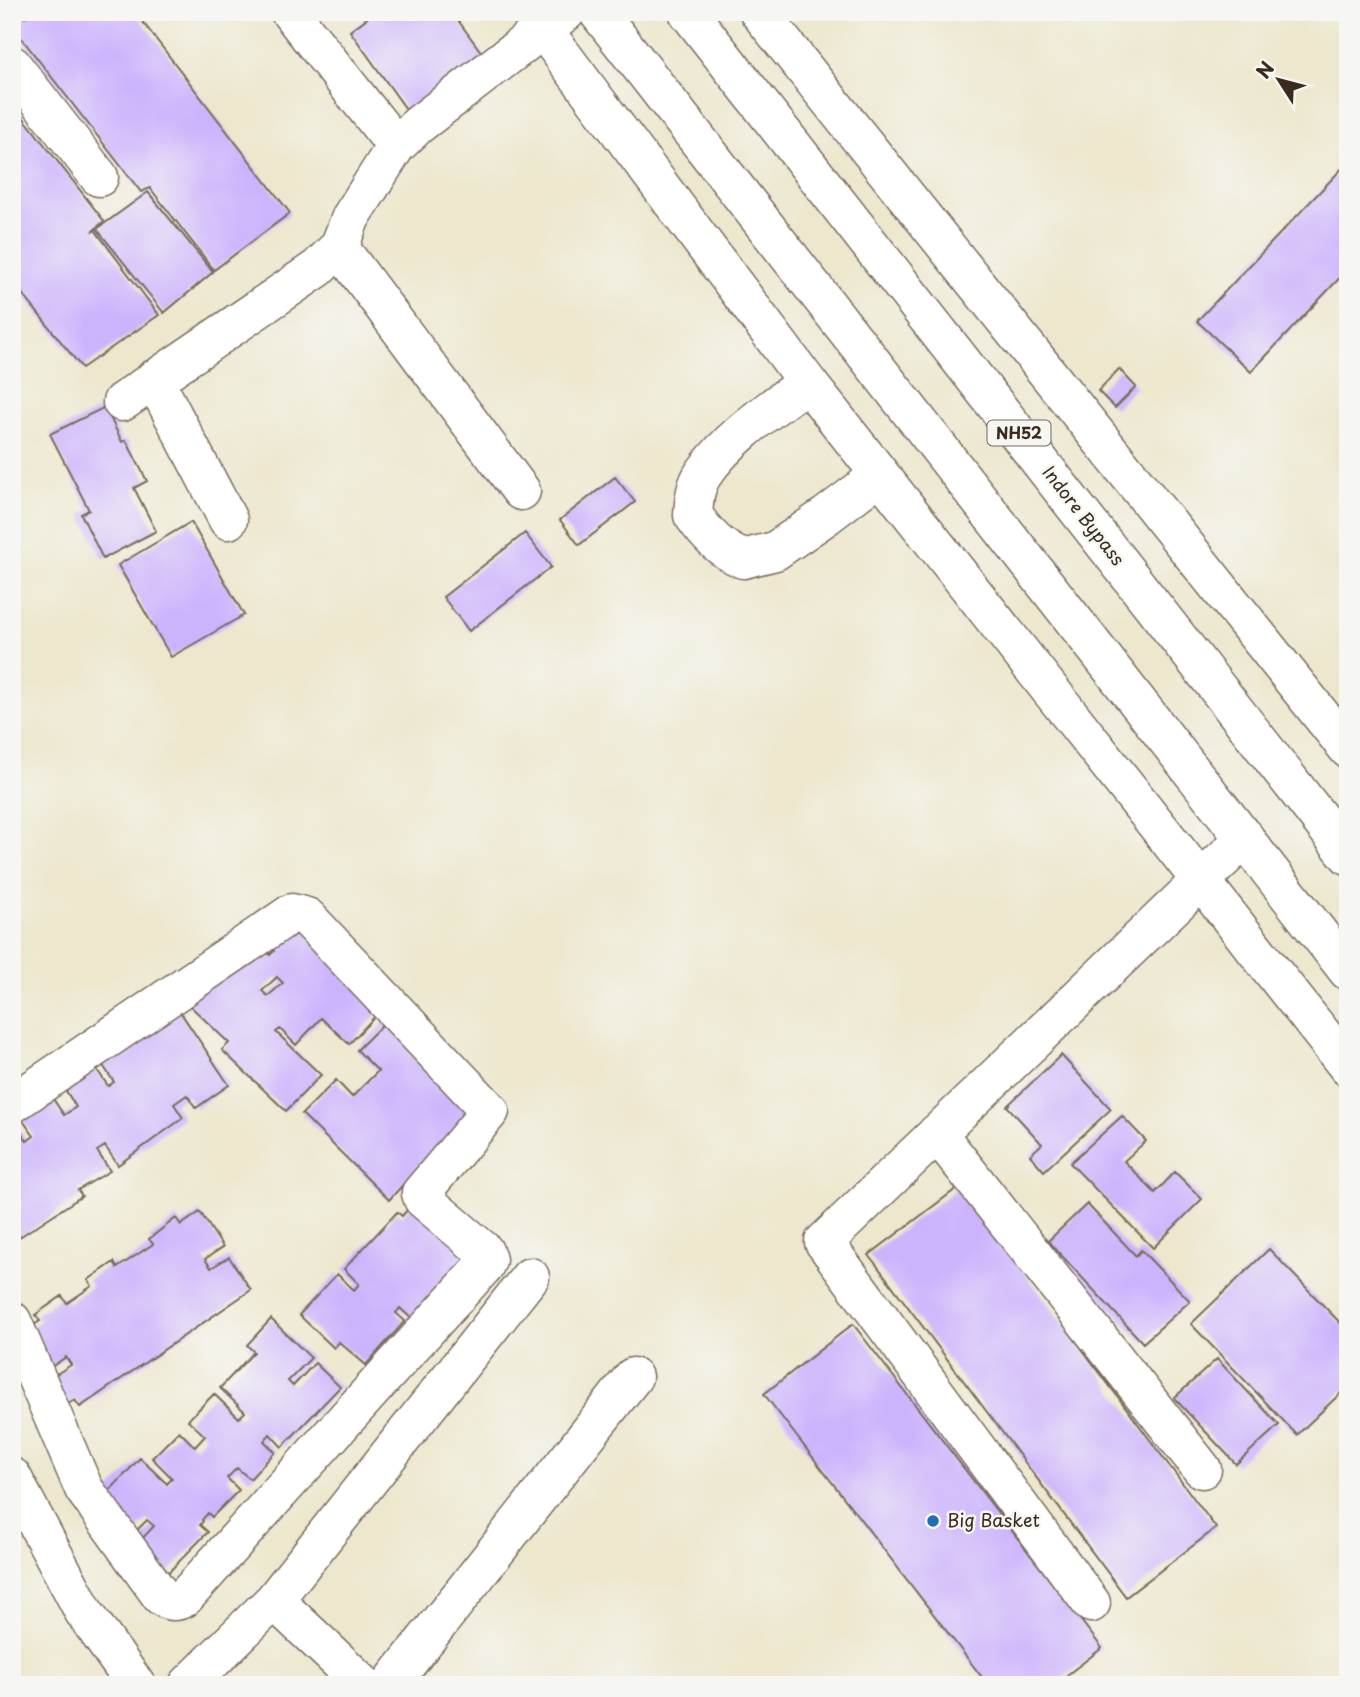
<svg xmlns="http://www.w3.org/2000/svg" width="1360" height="1697" font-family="'Playpen Sans',sans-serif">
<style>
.building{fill:#ccb4fd;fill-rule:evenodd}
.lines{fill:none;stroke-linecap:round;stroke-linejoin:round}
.minor-casing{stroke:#796c5c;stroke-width:41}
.highway-casing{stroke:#796c5c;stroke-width:41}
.minor{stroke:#fff;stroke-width:38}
.highway{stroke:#fff;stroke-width:38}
.poi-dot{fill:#1f6fb2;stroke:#f6f6f2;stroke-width:2.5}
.labels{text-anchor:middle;stroke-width:5;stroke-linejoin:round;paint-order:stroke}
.shield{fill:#f6f6f2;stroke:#73675e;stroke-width:2}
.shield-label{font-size:16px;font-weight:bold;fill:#3b2a1e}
.street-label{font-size:18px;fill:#3b2a1e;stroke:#f6f6f2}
.poi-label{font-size:18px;fill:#3b2a1e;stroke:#f6f6f2;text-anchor:start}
</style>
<rect width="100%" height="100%" fill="#f6f6f2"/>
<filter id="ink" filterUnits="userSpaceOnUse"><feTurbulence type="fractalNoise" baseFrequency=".0143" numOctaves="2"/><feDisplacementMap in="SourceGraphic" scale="14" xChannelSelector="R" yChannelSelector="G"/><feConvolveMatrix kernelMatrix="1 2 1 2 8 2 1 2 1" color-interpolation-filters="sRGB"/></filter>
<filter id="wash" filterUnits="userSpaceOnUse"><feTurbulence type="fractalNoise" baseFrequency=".00686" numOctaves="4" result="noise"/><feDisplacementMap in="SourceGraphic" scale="28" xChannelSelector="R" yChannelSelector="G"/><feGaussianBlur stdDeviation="1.57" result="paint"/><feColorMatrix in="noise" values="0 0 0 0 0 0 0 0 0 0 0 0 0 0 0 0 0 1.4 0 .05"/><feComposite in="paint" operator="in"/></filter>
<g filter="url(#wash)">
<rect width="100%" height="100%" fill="#ede7ce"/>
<g id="blocks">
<path class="building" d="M12,12H30L24,18L32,12H135L290,213L214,270L150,188L141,192L12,26Z
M375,12H452L492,67L416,123L350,31Z
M12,103L104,221L92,232L95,230L159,315L82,368L12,281Z
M1348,162V269L1251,372L1197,321Z
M148,192L213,272L164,313L97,229Z
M1119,369L1136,387L1115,408L1098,391Z
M105,407L122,442L126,440L147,481L134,488L156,531L103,559L81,514L89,510L50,434Z
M615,477L635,502L579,545L560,520Z
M191,522L244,615L171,657L118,565Z
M525,533L551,567L469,631L443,597Z
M299,919L382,1009L349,1044L321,1018L296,1045L280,1029L276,1032L321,1075L286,1111L222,1050L229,1043L185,1001L257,942L270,955L274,951L265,943ZM277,977L283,983L268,996L262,991Z
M177,1007L229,1085L196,1108L187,1095L174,1104L183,1118L118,1165L105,1146L97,1151L110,1171L78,1190L82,1196L12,1242V1127L16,1124L27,1141L34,1136L21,1118L49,1093L64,1115L76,1107L63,1086L96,1068L108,1086L114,1082L100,1061Z
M390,1017L477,1104L389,1200L302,1114L336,1080L352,1097L378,1071L357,1050Z
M1061,1055L1111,1109L1044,1171L1030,1155L1042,1144L1007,1106Z
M1122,1116L1146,1141L1124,1161L1155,1193L1175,1172L1202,1199L1153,1248L1070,1163Z
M960,1186L1216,1528L1126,1597L869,1255Z
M413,1203L471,1257L413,1320L400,1308L396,1313L405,1321L366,1365L339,1342L334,1348L299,1315L337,1274L354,1290L359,1284L344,1269L397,1212L402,1216Z
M1087,1204L1136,1256L1141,1250L1190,1301L1143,1343L1048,1241Z
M200,1212L223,1247L205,1259L211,1268L229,1257L251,1290L80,1407L75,1400L66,1405L50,1378L71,1365L66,1357L47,1370L31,1327L40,1321L35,1315L62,1296L67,1303L92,1286L88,1280L114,1262L117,1268L153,1244L149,1239L176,1218L181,1225Z
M1269,1249L1348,1331V1386L1297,1435L1191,1324Z
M271,1319L311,1358L288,1381L293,1386L315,1363L340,1387L282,1447L270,1434L264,1441L275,1452L250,1479L237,1468L227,1478L239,1490L212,1517L208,1513L202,1520L203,1521L200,1525L208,1532L162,1579L137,1544L154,1526L147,1520L133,1534L99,1502L140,1458L167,1484L172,1478L152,1458L179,1431L195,1447L205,1436L188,1420L214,1394L239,1418L245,1412L220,1388L254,1352L247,1345Z
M853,1324L1102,1648L1054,1685H988L764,1394Z
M1217,1359L1279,1425L1236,1464L1174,1398Z"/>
</g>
</g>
<g filter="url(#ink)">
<use href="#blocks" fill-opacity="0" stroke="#796c5c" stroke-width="2"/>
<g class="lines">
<g class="minor-casing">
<path id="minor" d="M290,12L396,146
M530,12L807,382L1348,1067
M759,12L1348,749
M12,65L99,177
M339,247L521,491
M154,379L228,520
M807,382C771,409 730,436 704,473C695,485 694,501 693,515C707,535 720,549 743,559L775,551L826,516L880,475
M122,402L318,268L339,247L351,217L396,146L418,125L543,29
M12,1104L292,913L307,917L490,1111L421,1193L423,1199L484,1251L487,1260L485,1265L184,1598C175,1603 169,1602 161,1596L84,1489L12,1321
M937,1133L1202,1469
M12,1477L84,1612L136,1685
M274,1600L364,1685
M1091,1603L824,1242L1245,838
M188,1685L274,1600L530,1277
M390,1685L633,1377"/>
</g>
<g class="highway-casing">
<path id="highway" d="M598,12L1348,971
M688,12L1348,855
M543,29L566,12"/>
</g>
<use href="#minor" class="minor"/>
<use href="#highway" class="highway"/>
</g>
</g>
<circle class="poi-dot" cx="933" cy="1521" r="7"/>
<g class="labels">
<rect class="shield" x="987.5" y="420.5" width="63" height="25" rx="5"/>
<g class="shield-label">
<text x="1019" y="439">NH52</text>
</g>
<g class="street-label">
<text transform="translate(1083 516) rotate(52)" y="6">Indore Bypass</text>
</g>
<g class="poi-label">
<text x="947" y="1527">Big Basket</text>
</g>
</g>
<rect width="1360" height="1697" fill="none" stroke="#f6f6f2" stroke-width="42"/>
<g transform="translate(1279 80) rotate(306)" stroke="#f6f6f2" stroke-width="5" paint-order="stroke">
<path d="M0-5L12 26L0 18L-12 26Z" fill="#3b2a1e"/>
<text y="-10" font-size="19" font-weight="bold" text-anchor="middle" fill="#3b2a1e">N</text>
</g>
</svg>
